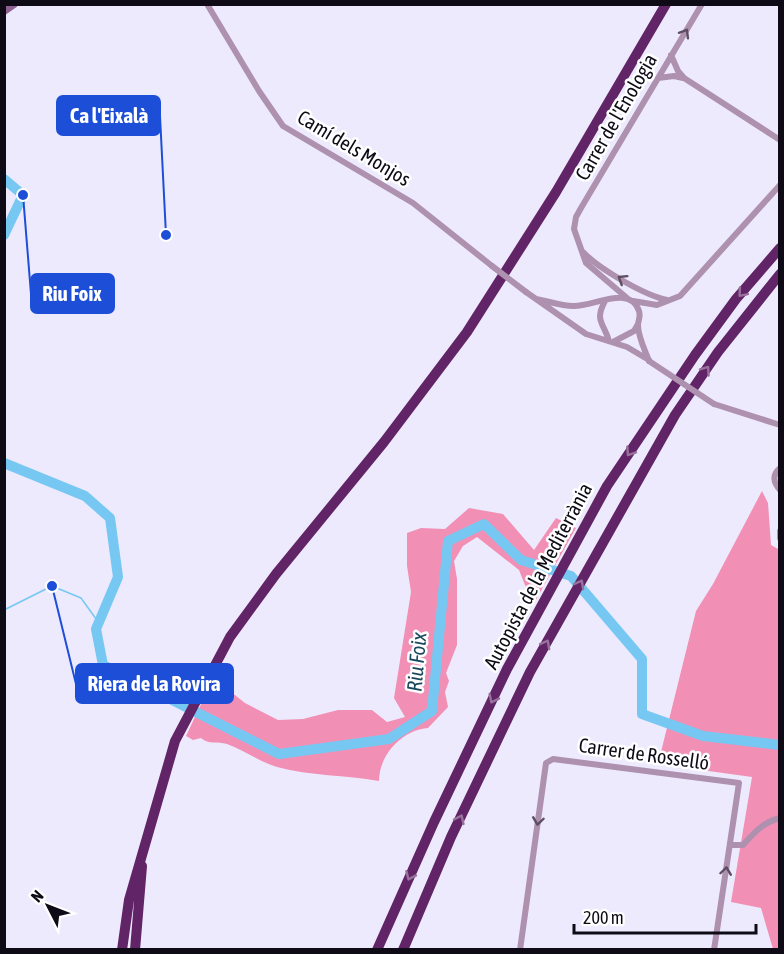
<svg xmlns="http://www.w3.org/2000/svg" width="784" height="954" font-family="'Asap Condensed',sans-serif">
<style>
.forest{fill:#f18fb5}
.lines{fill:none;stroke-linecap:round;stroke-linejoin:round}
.stream{stroke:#76c8f3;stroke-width:1.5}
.river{stroke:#76c8f3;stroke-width:10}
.street{stroke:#ae90af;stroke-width:6}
.secondary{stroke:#8e6290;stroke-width:8}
.highway{stroke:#612466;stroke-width:10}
.street-bridge{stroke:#ae90af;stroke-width:6}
.oneway{stroke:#5e4e62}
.oneway2{stroke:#98719c}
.labels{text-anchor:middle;stroke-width:5;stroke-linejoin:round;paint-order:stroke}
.street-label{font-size:20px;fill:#0e0b16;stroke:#fff}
.water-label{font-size:21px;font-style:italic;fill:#19475d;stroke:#fff}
.leader{fill:none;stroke:#1d4ed8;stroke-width:2}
.callout-dot{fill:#1d4ed8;stroke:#fff;stroke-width:2}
.callout{fill:#1d4ed8;stroke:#1d4ed8;stroke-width:2}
.callout-label{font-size:21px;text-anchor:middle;font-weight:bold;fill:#fff}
</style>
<rect width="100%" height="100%" fill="#edeafd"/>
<path class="forest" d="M762,491L768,503L771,545L780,550L779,949H773L761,908L731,902L752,777L658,764L696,611L713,584Z
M469,508L503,514L534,550L556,518L576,528L533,605L519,570L477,537L463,546L454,561L457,579V645L446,673L449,681L445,692L448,707L428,728C402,730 379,755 379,781C345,775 311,776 277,767C260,762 244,750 227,744C217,741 209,745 201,738L193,740L186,736L211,683L221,684L245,703L278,720L303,719L338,710H372L387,722L405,717L394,698L411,592L407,566V533L421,528L445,529Z"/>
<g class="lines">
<path class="stream" d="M4,610L52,586L81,598L99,623"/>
<path class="river" d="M4,179L23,195L4,235
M4,463L85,496L110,518L118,577L96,629L103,665L279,754L389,739L432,711L448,541L484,524L521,560L571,576L642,659V714L703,736L780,745"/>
<path class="street" d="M207,4L259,91L283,126L413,203L492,266
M671,55L678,71L684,78L780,140
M658,78L674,76L683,78
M583,252C599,269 644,295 667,300
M526,292L586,334L627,347L649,360
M627,298L586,263L574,229L576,217L581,208L702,4
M536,299C548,301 561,306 573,306C593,307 630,284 639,311C641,317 638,320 638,325C638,337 645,350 649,361
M605,301C594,321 604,323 609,341
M633,301L657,305L680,296L780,185
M613,342L634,331L638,324
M714,404L780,425
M780,468C772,475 773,482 780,490
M780,531V538
M730,845H743C754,833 763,822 780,818
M520,950L546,763L553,759L739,783L714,950"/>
<path class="secondary" d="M4,11L14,4"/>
<path class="highway" d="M122,950L129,900L175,741L230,637L276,574L384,442L467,332L556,192L666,4
M135,950L142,866
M377,950L434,822L507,669L607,486L695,355L736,299L780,248
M403,950L451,837L530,672L675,415L718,352L780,274"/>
<path class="street-bridge" d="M492,266L526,292
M649,361L714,404"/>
</g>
<defs><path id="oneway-chevron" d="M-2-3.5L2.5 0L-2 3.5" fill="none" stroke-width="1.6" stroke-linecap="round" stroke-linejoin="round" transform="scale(1.5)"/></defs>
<g class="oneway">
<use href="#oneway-chevron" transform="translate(685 33) rotate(-59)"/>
<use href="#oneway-chevron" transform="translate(622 279) rotate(-148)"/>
<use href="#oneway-chevron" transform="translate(538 821) rotate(98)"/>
<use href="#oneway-chevron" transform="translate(726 871) rotate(-82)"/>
</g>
<g class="oneway2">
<use href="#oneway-chevron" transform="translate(742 293) rotate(130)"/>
<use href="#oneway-chevron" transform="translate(706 370) rotate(-55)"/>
<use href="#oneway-chevron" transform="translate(630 452) rotate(124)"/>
<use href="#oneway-chevron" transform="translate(580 584) rotate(-61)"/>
<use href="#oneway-chevron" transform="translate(546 644) rotate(-61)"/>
<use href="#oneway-chevron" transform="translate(493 699) rotate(116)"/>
<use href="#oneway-chevron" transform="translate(460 819) rotate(-65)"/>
<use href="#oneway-chevron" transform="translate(410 876) rotate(114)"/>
</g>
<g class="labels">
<g class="street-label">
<text transform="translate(616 117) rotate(-60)" y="7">Carrer de l'Enologia</text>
<text transform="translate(354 148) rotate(31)" y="7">Camí dels Monjos</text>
<text transform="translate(538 576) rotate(-62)" y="7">Autopista de la Mediterrània</text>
<text transform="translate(644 754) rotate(8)" y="7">Carrer de Rosselló</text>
</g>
<g class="water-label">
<text transform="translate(417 662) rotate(-85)" y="7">Riu Foix</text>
</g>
</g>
<path class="leader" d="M166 235L160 116M23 195L31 294M52 586L76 684"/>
<g class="callout-dot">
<circle cx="166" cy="235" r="6"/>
<circle cx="23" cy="195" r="6"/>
<circle cx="52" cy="586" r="6"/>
</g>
<g class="callout">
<rect x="57" y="96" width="103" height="39" rx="6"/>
<rect x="31" y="274" width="83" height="39" rx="6"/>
<rect x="76" y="664" width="157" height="39" rx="6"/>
</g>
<g class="callout-label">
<text x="109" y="123">Ca l'Eixalà</text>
<text x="72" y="301">Riu Foix</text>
<text x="154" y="691">Riera de la Rovira</text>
</g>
<rect width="784" height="954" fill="none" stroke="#0e0b16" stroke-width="12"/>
<g transform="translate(48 906) rotate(312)" stroke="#ffffff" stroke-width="4.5" paint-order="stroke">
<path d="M0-4.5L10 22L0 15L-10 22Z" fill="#0e0b16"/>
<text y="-9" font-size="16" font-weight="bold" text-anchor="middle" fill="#0e0b16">N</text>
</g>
<path d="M574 924v9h182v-9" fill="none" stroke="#0e0b16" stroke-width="3"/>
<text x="583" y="924" font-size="18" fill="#0e0b16" stroke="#ffffff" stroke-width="4.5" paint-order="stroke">200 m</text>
</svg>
